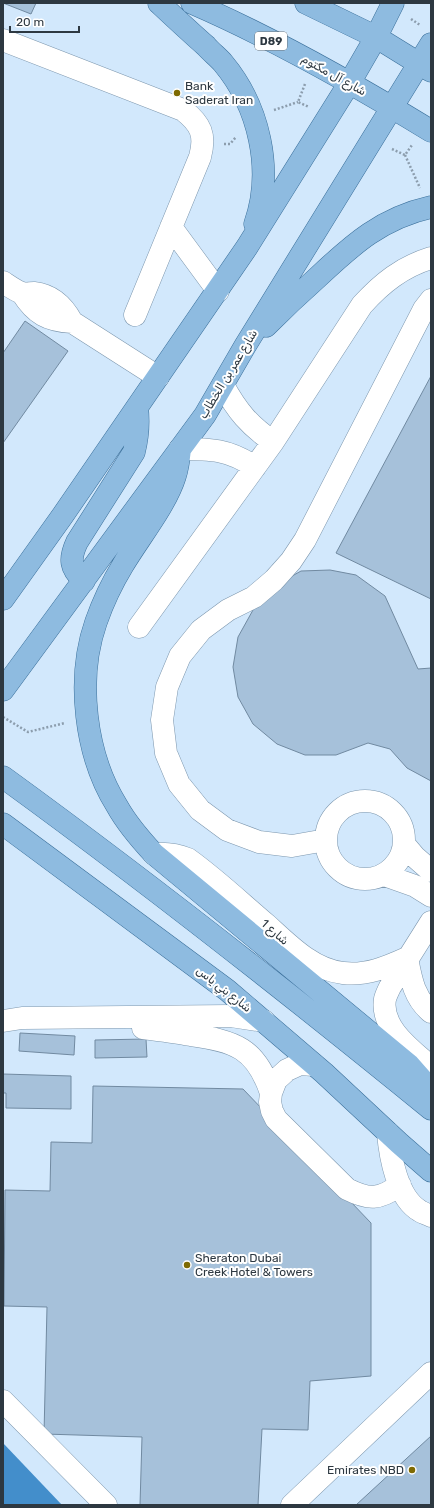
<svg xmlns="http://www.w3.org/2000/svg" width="434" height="1508" font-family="Rubik,'Noto Sans Arabic',sans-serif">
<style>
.water{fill:#438ecb}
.building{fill:#a6c1da;stroke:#718aa1}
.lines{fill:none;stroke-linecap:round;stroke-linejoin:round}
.minor-casing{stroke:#7d97ae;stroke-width:23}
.major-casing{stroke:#3b709b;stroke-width:23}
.path{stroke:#8c9dad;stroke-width:2.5;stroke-dasharray:2 2;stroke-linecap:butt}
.minor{stroke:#fff;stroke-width:22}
.major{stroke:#8ebbe0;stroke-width:22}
.poi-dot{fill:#7e6a02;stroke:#fff;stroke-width:1.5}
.labels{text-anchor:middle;stroke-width:4;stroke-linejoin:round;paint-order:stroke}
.shield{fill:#fff;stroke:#6c747a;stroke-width:1}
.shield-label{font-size:11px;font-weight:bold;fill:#2d3841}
.street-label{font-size:12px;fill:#2d3841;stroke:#fff}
.poi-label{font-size:12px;fill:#2d3841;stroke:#fff;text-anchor:start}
</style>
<rect width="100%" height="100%" fill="#d2e8fc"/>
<path class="water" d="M3,1443L62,1505H3Z"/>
<path class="building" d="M3,3H36L31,14Z
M25,321L68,351L3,443V353Z
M431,376V599L336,553Z
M330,570L356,575L385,596L418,669L431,668V781L407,768L390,749L368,743L336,755H305L277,744L253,724L238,697L233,667L238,637L253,610L278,584L301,571Z
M20,1033L75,1036L74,1055L19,1051Z
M146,1039L147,1057L95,1058V1040Z
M3,1074L71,1076V1109L6,1108V1093H3Z
M93,1086L243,1089L371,1223V1376L310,1381L308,1430L262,1429L258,1505H140L142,1437L44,1434L47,1307L4,1306L5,1190L50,1191L51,1142L92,1143Z
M431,1436V1505H356Z"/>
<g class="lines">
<g class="minor-casing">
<path id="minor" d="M3,40L183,110C201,124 206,135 200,157L135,315
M171,227L218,291
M3,282C9,286 16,291 22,293C26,294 30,293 34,293C52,295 64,307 72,322L158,377
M22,293C35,314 48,321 72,322
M223,385C237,411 249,425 273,442
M180,449C211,449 228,449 255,467
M139,627L273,442L362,305C382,283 402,267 431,258
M326 840a39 39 0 1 1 78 0a39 39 0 1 1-78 0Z
M326,840L292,846L259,842L227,830L200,810L179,784L166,753L162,720L167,687L180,656L201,630L228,610L254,597L274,580L291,561L305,540L424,309L431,300
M404,844L415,857L431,871
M154,854C166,853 176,854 188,859C216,879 241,903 267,925C289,945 313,970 343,973C366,976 387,967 407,958
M384,875L415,886L431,896
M431,922L390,987C388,991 386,995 385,999C380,1028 412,1050 431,1067
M407,958C411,979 414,998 431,1012
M3,1021L22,1018L231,1016L264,1021
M143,1028C159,1030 175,1032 191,1035C235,1041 256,1048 271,1093
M314,1065L300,1064L287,1070L276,1080L271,1093L270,1102L272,1111L276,1119L347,1189C369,1200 379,1200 400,1185
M388,1133C390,1156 397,1198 420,1211C423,1213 427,1214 431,1216
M3,1401L106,1505
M292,1505L431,1373"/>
</g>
<g class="major-casing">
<path id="major" d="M159,3C174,17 190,32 206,46C211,52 218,57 223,63C259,106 274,170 255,224
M192,3C275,39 354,84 431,131
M306,3L376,37L431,71
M266,326C283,309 300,293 318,277C353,244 382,218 431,207
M180,449C179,458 178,467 175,476C166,505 139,538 123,565C112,583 103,602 96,622C76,679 85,755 117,806C127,824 140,839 154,854L409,1065L431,1090
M84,581C70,568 69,559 77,542L134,452C138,436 139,423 137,407
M3,599L63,515L247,247L350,82L376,37L393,3
M3,690L205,415L245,346L431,44
M3,777C149,883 291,995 431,1109
M3,824L227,990L324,1073L399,1143L431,1171"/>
</g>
<path class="path" d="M411,19L420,25
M305,84L298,102L309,107
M274,110L298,102
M224,144H230L236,137
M392,149L405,155L412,145
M405,155L420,188
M3,717L28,732L65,723"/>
<use href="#minor" class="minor"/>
<use href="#major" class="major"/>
</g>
<g class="poi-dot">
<circle cx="177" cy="93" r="4"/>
<circle cx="187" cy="1265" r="4"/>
<circle cx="412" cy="1470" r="4"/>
</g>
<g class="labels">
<rect class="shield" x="255" y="32" width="32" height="18" rx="3"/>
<g class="shield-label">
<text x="271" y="45">D89</text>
</g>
<g class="street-label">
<text transform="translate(334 75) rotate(29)" y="4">شارع آل مكتوم</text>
<text transform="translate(228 374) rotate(-59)" y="4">شارع عمر بن الخطاب</text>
<text transform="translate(275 932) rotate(41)" y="4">شارع 1</text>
<text transform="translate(224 989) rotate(38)" y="4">شارع بني ياس</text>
</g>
<g class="poi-label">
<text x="185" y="90">Bank<tspan x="185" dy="14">Saderat Iran</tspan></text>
<text x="195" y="1262">Sheraton Dubai<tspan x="195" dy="14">Creek Hotel &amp; Towers</tspan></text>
<text x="404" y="1474" text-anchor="end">Emirates NBD</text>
</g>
</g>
<rect width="434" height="1508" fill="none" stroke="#2d3841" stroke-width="8"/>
<path d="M10 26v6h69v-6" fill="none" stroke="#2d3841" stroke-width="2"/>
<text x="16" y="26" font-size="12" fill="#2d3841" stroke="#ffffff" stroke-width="3" paint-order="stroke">20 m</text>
</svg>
